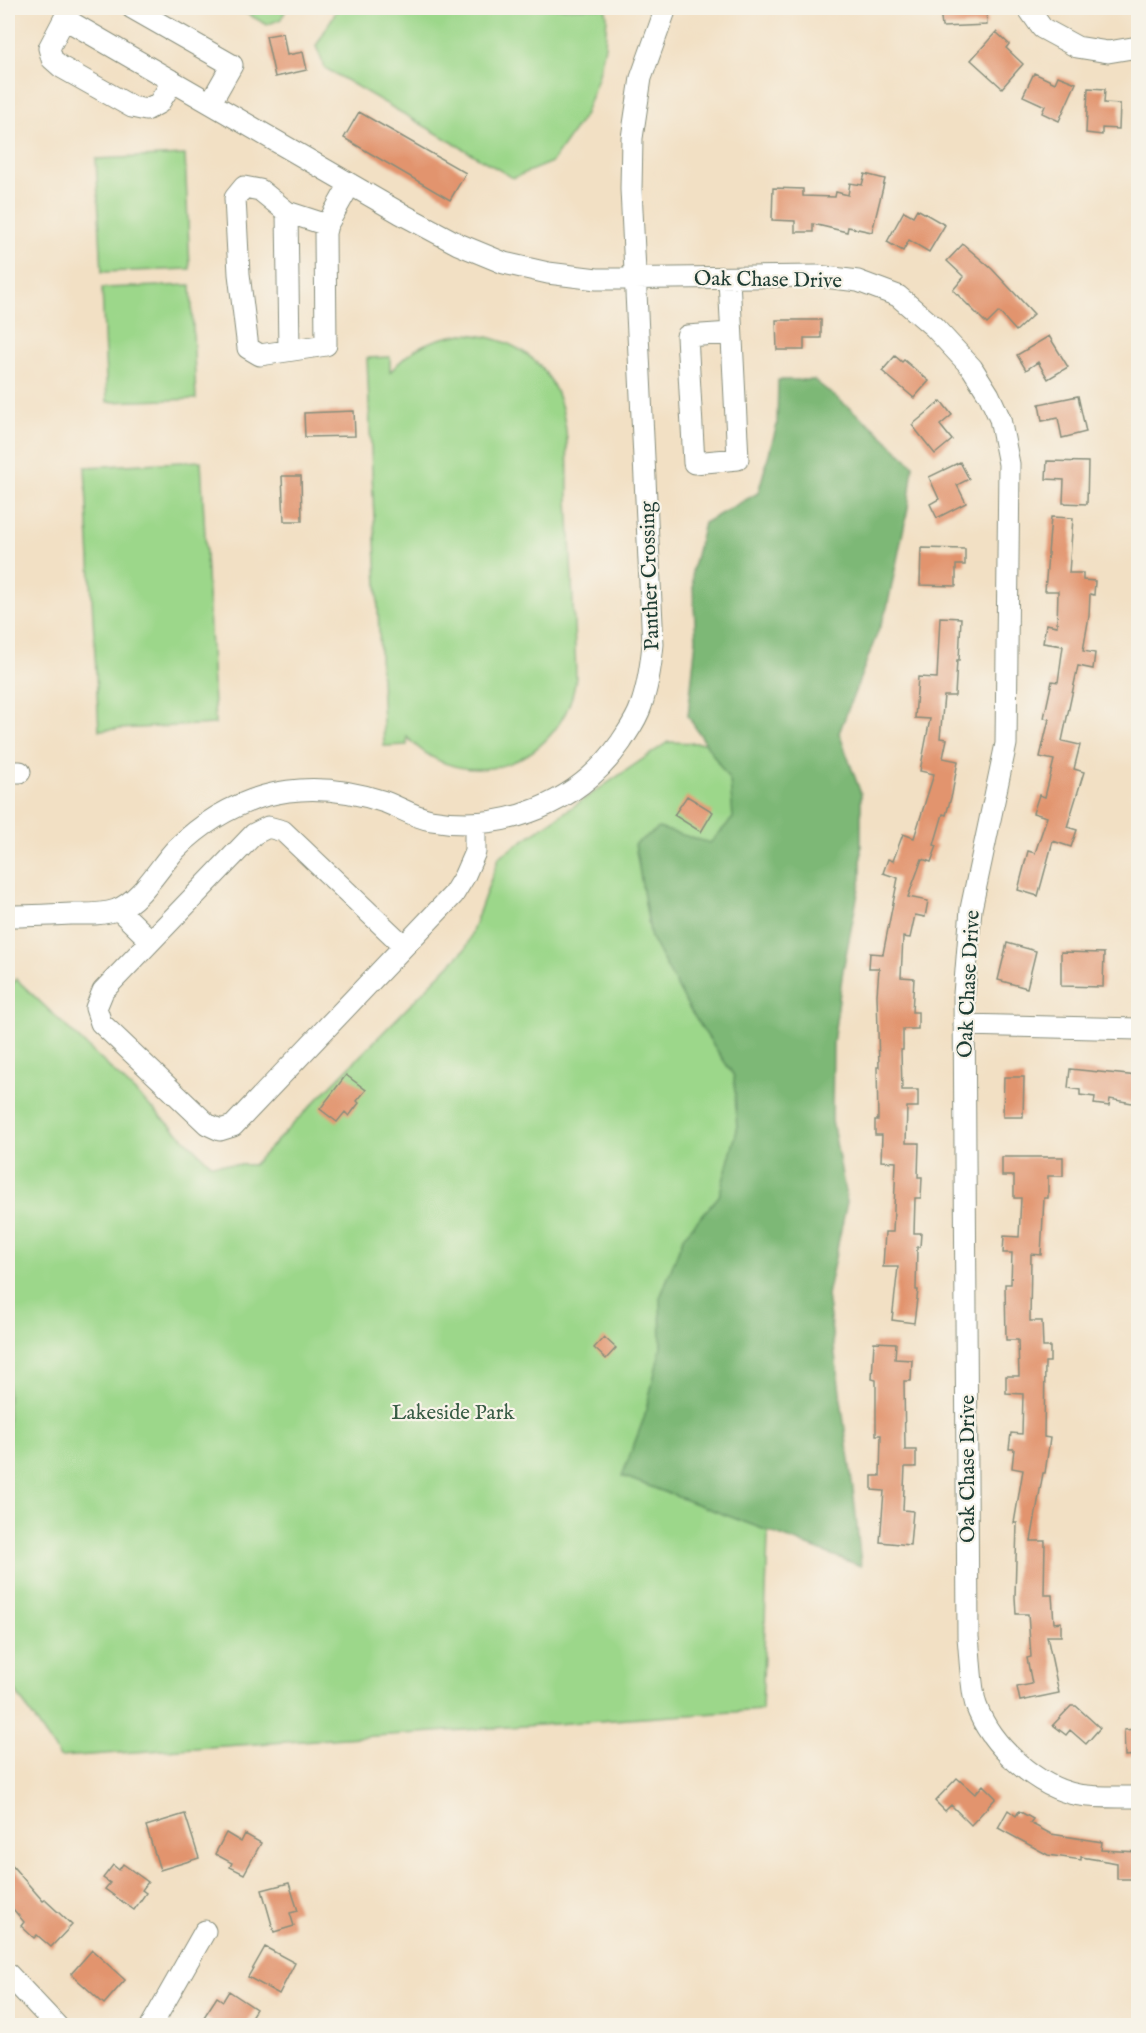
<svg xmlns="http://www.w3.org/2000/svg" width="1146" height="2033" font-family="'IM FELL English',serif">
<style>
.green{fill:#9cd78a;stroke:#5e8a5f;stroke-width:1.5}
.forest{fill:#7db876;stroke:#4e7a55;stroke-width:1.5}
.building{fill:#e2946e}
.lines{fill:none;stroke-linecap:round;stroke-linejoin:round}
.minor-casing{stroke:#888e7c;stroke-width:23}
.minor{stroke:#fff;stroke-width:21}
.labels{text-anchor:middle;stroke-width:4.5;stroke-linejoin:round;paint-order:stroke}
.street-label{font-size:21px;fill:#1f3d34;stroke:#f7f3e8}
.park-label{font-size:21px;fill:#385c45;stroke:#f7f3e8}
</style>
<rect width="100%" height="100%" fill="#f7f3e8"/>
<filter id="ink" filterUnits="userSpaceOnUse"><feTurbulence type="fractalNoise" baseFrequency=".0167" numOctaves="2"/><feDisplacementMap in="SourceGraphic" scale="12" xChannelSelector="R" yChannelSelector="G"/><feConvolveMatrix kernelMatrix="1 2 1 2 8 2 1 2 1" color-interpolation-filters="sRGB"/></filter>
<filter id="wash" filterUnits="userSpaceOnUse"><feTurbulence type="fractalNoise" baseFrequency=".008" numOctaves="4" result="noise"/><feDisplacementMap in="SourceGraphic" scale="24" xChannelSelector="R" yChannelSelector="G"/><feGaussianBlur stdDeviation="1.35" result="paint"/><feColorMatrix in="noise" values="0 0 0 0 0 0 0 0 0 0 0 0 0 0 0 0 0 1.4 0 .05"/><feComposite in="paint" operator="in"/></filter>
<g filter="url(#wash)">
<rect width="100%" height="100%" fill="#f2e0c4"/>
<path class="green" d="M237,8H287L281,19L267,25Z
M338,8H605L607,16L605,46L598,78L584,116L552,162L513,178L325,68L316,46Z
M185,155L190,269L102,272L96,159Z
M191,285L196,399L107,402L102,288Z
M463,334C506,336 544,355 559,399C570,429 567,466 568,499C571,558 574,617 576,677C566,761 467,802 407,737V745L384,746L367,358L390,357V372C413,347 429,339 463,334Z
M201,461L215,724L99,730L85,467Z
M668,742L795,746L762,1710L60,1757L8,1680V990L16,979L211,1164L253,1165L466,948L499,857Z"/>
<path class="forest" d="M778,380H814L872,426L913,465L908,508L887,608L839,733L861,794V878L843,970L833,1043L832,1121L847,1202L827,1295L854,1497L861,1566L622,1476L644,1418L661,1347L660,1298L684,1236L719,1196L737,1130L734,1076L690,1010L651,938L635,844L659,828L710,843L733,818L730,781L688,716L696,639L692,571L704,523L758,493L777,425Z"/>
<g id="blocks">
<path class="building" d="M940,8H986L987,25L942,27Z
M996,32L1009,44L1006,48L1023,64L1002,88L971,60Z
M283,33L287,55L303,52L307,70L275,77L266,36Z
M1034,73L1055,83L1058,76L1076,83L1059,121L1042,113L1045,106L1023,96Z
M1088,88L1105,89L1104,103L1120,104L1119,129L1102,128V135L1086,133Z
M359,112L466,173L450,200L344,138Z
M865,174L885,179L872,232L848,227L847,232L813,224V232H795V221L772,220L773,188L803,189V196L835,197L836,192L848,195L850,183L862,185Z
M917,209L945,225L929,252L909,240L903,251L887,242L904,211L913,216Z
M963,244L992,269L1034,314L1016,331L999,312L987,324L953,290L964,277L947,261Z
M776,320H821V338H804V350H777Z
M1049,336L1068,367L1048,379L1038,362L1026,370L1017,355Z
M895,356L902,362L904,360L929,381L914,398L882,371Z
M1078,396L1086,432L1062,438L1058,418L1042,421L1039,404Z
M941,401L952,415L940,425L952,440L935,454L912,425Z
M354,411L355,436L305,437L304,413Z
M1047,461L1088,462L1087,504L1063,503L1064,480L1046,479Z
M960,462L969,479L957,485L966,503L937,518L930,504L939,499L929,477Z
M282,476H301L302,521H284Z
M1051,517L1073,518L1069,573H1083V580L1095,581L1094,595L1090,594L1089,616L1083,651L1095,653L1093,669L1078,666L1062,741L1080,745L1074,769L1084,772L1067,827L1077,830L1071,847L1053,841L1038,896L1018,890L1028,851L1035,853L1047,817L1033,813L1039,795L1045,797L1054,760L1040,757L1049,719L1044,718L1052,681L1058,682L1063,646L1043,643L1046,624L1057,626L1058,591H1045Z
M921,548L965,549V565H956V586L920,585Z
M940,617L961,618L959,660H957L955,696H944L940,738L947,739L943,758L958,761L952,794L946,815L943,814L934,845L937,846L931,862L922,859L908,897L928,901L925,917L915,915L910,938L903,937L901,977L914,978L912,1012H918V1029H903V1050H901L902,1090H918V1107H907L906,1143H919L918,1177H922L921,1198H915L914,1233H921L920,1247H917L916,1290H918L914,1323L892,1320L898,1267H883L885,1232H893L896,1162L881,1161L882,1135H875V1120H878L877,1067H879L877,995L879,968H869L870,953L883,954L898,878L883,873L888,859L893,861L903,834L914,838L934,774L920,771L930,719L915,718L918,677L937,678Z
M687,796L713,812L701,832L674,815Z
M1007,943L1036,951L1027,988L998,980Z
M1061,952L1104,953L1103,987L1061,986Z
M1070,1069L1138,1076V1104L1110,1099L1109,1106L1094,1104L1095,1097L1080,1095V1090L1068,1088Z
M346,1075L366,1090L357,1101L359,1103L349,1116L345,1112L337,1122L320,1109Z
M1004,1077H1024L1023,1117H1003Z
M1002,1157H1063V1176H1048V1198H1044L1041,1255L1031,1254L1030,1321H1042L1043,1347H1050V1362H1045L1044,1437L1050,1438L1045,1473H1043L1031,1541H1045L1044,1595H1052L1054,1623L1061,1622V1636H1047L1059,1693L1020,1701L1017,1687L1032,1684L1027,1658L1031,1657L1028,1614H1016L1015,1597L1017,1523H1014L1023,1470L1012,1468L1014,1449H1009L1011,1433L1022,1434L1023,1394L1006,1393V1376H1019L1018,1340H1006L1005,1284H1011L1012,1253H1003L1004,1236L1019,1237L1021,1198H1014V1176H1002Z
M604,1337L616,1348L606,1359L594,1348Z
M874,1342L896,1343L895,1359L912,1360L911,1381H904L905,1450H916V1467H905L903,1510L913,1511L910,1545L880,1542L884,1491L872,1490V1476H880L881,1435H876V1380L872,1379Z
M1071,1706H1076L1100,1728L1086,1744L1070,1730L1066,1735L1053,1725Z
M1138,1729V1755L1125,1756L1124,1730Z
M957,1778L975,1794L983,1785L996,1798L971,1825L951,1805L945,1811L935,1801Z
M1008,1810L1016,1816L1019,1811L1033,1819L1030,1823L1051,1834L1102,1842L1101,1850L1138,1852V1879H1117V1863L1081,1857V1860L1048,1855L998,1828Z
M185,1814L199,1858L160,1870L146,1826Z
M226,1833L241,1842L245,1834L261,1843L244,1874L230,1867L232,1863L215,1854Z
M8,1861L43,1901L45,1900L72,1925L51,1947L37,1935L34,1938L21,1926L24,1922L8,1903Z
M123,1864L148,1882L142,1890L146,1893L134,1910L105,1889L110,1883L103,1878L113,1865L119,1870Z
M289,1883L298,1911L290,1913L294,1926L274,1932L262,1890Z
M265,1947L295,1963L279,1994L248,1977Z
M92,1950L125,1980L104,2004L71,1974Z
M229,1991L256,2009L246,2025H217L204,2017L217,1997L223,2001Z"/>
</g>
</g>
<g filter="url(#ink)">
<use href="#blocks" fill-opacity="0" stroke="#888e7c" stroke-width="1.5"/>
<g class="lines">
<g class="minor-casing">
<path id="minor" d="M70,8L49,48L52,59L61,67L132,107L146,110L159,103L173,81
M132,8L232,65L211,102
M1028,8L1042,28L1077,47L1108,52L1138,47
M65,19L400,213L458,244L504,263L548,273L597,279L817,276L858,281L898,296L934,327L972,368L989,395L1000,419L1009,464L1006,744L971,909L964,994L968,1637C970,1655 971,1690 976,1705C990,1745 1037,1788 1079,1795C1098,1798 1119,1797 1138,1797
M287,212L289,350
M327,225L325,233L326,345L260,355L248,348L239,274L235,198L244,187L260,190L287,212L327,225L350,184
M729,279L738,459L694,463L687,336L731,333
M8,772H20
M118,909L151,941
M8,916C29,916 50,915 71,914C86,914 102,915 116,910C141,901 159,867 176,849C202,823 230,806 264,796C304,785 346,789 385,802C401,808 414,817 431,820C505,833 579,803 621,742C628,731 637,719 641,706C648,686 651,665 653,644L631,189L632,138L641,78L666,8
M404,946L283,831L268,827L254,834L103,991L96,1008L101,1023L207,1124L220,1130L233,1126L453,895L464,877L475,852V823
M964,1025L1138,1029
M8,1974L57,2026
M151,2026L205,1931"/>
</g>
<use href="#minor" class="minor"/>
</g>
</g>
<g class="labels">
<g class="street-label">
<text transform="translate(768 279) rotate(1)" y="7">Oak Chase Drive</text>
<text transform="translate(649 576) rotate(-92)" y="7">Panther Crossing</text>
<text transform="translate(968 984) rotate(-87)" y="7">Oak Chase Drive</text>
<text transform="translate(967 1469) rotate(-90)" y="7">Oak Chase Drive</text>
</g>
<g class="park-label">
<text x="453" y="1419">Lakeside Park</text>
</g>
</g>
<rect width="1146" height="2033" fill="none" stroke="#f7f3e8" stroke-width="30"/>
</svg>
